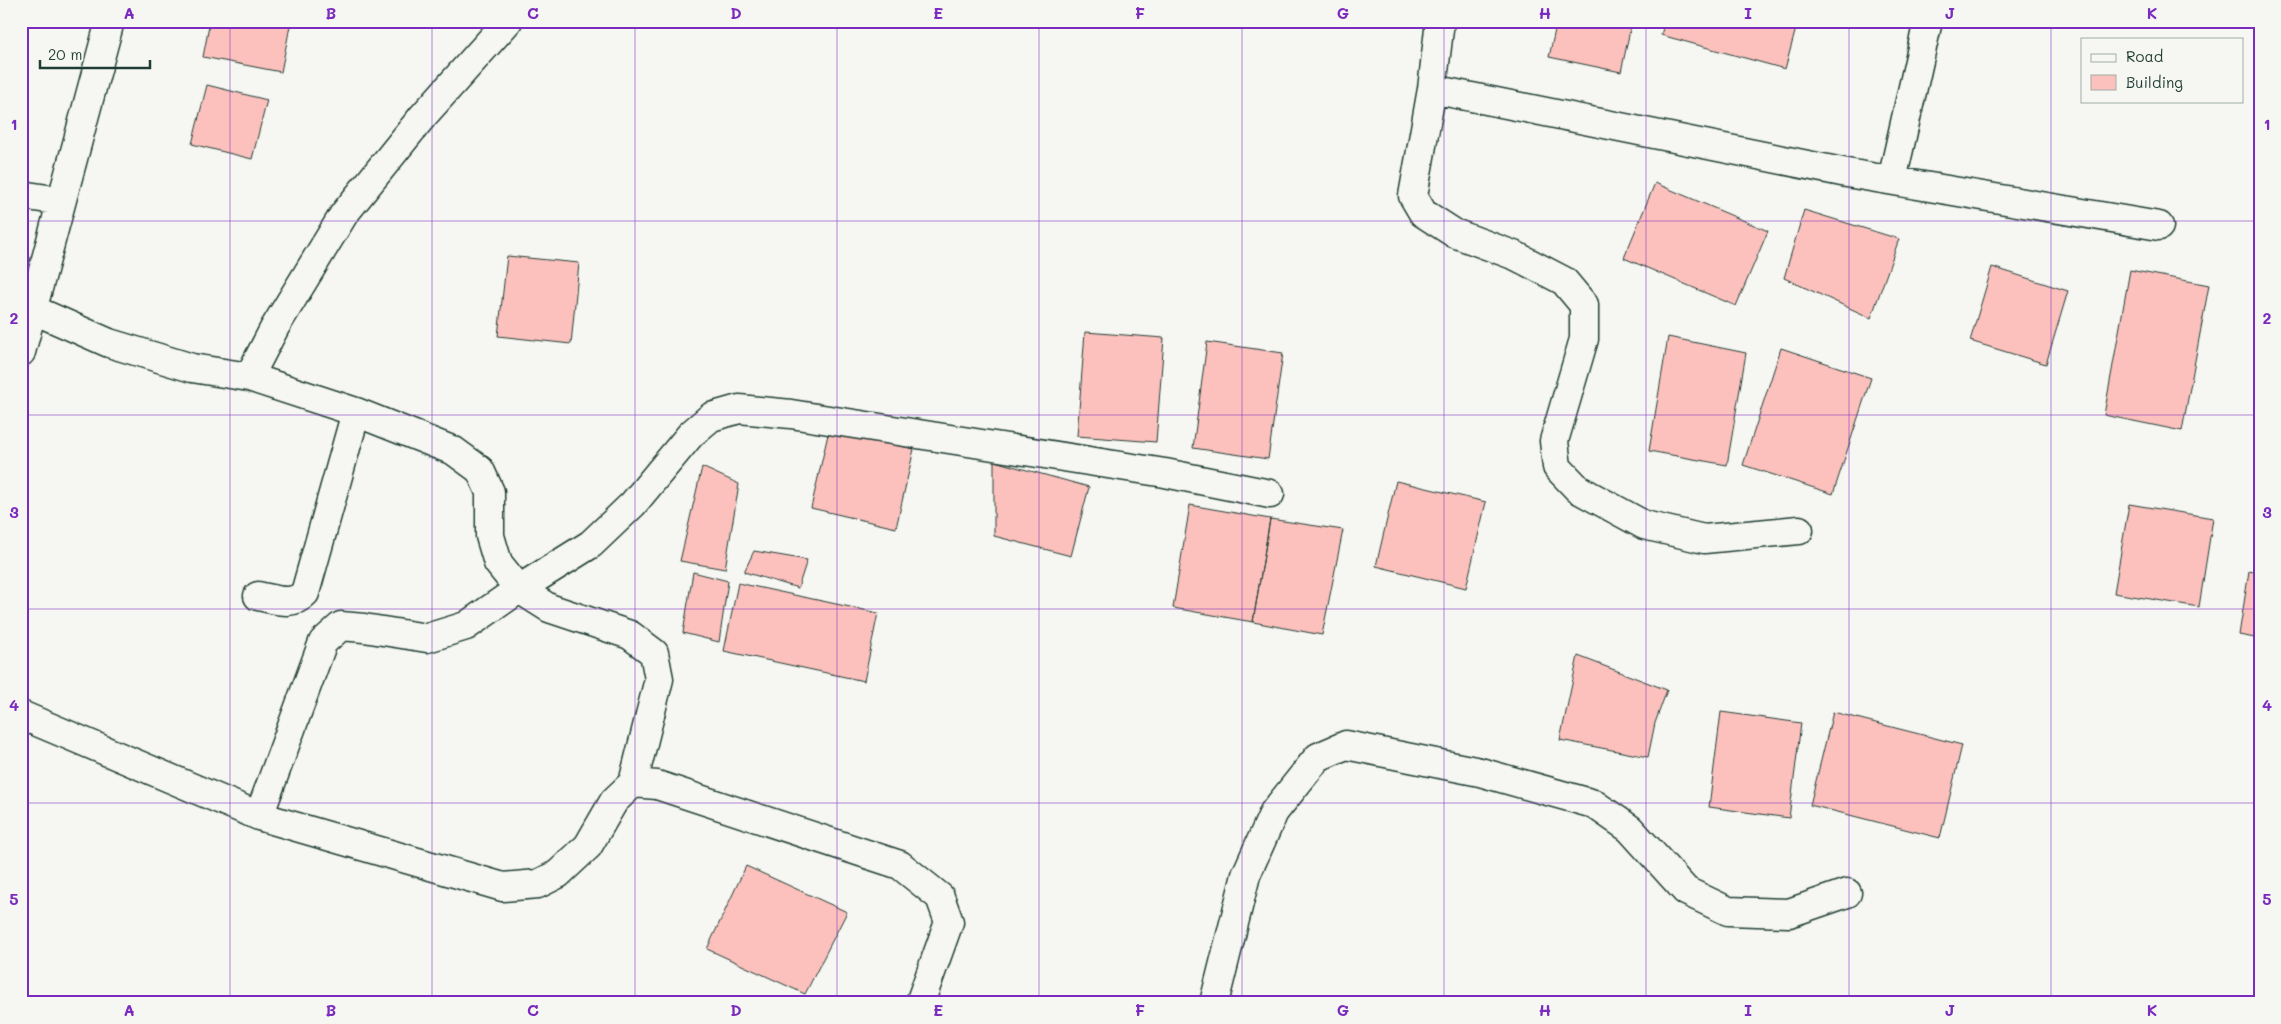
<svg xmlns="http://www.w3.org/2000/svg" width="2281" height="1024" font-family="Mali,sans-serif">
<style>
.building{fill:#fdc1bd;stroke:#1f3d34}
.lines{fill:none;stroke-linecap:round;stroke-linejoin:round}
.minor-casing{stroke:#1f3d34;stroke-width:31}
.minor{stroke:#f6f6f2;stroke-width:28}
.grid{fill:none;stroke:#7b2cbf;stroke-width:1;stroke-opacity:0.55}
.neatline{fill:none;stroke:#7b2cbf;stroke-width:2}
.grid-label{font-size:16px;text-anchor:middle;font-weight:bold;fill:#7b2cbf}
</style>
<rect width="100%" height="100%" fill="#f6f6f2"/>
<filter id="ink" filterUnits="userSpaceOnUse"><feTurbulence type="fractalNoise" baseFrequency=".02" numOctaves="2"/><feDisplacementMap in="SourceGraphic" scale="10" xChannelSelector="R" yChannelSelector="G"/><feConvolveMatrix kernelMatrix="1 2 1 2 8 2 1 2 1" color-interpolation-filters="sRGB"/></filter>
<g filter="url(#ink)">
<path class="building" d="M210,21H291L281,72L203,57Z
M1557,21H1632L1621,72L1549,57Z
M1665,21H1798L1785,69L1661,35Z
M207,85L267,100L252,159L192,144Z
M1655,183L1768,231L1736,306L1624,258Z
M1804,210L1899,239L1871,318L1784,278Z
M507,256L579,263L571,344L498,336Z
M1992,267L2068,291L2046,364L1970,341Z
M2130,270L2209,285L2182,431L2104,415Z
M1085,332L1164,338L1156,442L1077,436Z
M1668,337L1746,353L1727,465L1649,451Z
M1207,342L1283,353L1268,459L1193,448Z
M1781,348L1871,378L1833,494L1743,465Z
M829,430L914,449L896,528L811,508Z
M994,461L1089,487L1071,556L994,536Z
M702,467L739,484L725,569L680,561Z
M1396,481L1486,502L1466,588L1376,566Z
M2129,504L2213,518L2199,607L2114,593Z
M1190,505L1270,519L1253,622L1173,608Z
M1270,519L1343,530L1322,635L1253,622Z
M754,551L807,560L798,588L744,572Z
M2249,571L2260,573V639L2239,635Z
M693,572L728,581L719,642L683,633Z
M738,583L878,613L864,681L724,651Z
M1578,656L1667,690L1655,723L1648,757L1560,740Z
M1721,712L1801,723L1789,818L1709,807Z
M1833,712L1962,745L1940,838L1810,805Z
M746,866L847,912L805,994L707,949Z"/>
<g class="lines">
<g class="minor-casing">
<path id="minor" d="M1440,21L1432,89L1413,196L1423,213L1454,233L1516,256L1564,281L1584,305V339L1554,441L1557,467L1578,489L1644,525L1704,539L1799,530
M1432,89L1847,173L2159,226
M1892,180L1928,21
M21,195L61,201
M34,310L109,343L192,368L249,377L275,327L344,214L423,116L508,21
M21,352L110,21
M249,377L356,412L454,451L480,470L490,492V536L498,563L519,589L549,608L630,635L654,653L659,679L633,783
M258,596C275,599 292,607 305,593L356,412
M21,715L259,816L503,887L538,884L558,874L588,846L614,801L633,783L657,785L900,865L940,897L949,922L920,1003
M259,816L323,642L341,626L364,628L427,638L466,626L519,589L591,544L633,504L691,434L711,417L739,409L791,414L1165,473L1270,494
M1214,1003L1246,875L1274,812L1318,757L1346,745L1480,772L1594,804L1630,829L1686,891L1728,911L1789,913L1847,893"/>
</g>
<use href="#minor" class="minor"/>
</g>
</g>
<path class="grid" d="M230,21V1003M432,21V1003M635,21V1003M837,21V1003M1039,21V1003M1242,21V1003M1444,21V1003M1646,21V1003M1849,21V1003M2051,21V1003M21,221H2260M21,415H2260M21,609H2260M21,803H2260"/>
<rect width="2281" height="1024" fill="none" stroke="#f6f6f2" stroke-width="55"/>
<rect x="2081" y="38" width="162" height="65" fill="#f6f6f2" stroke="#a0aca6"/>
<rect x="2091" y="54" width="25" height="8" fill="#f6f6f2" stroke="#a0aca6"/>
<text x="2126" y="62" font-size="15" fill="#1f3d34">Road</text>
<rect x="2091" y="75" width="25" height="15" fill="#fdc1bd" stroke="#a0aca6"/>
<text x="2126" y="88" font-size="15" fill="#1f3d34">Building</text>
<path d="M40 60v8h110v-8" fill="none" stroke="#1f3d34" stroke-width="2.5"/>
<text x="48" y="60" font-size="15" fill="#1f3d34" stroke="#f6f6f2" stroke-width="4" paint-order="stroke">20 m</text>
<rect x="28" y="28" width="2226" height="968" class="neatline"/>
<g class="grid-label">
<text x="129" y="19">A</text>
<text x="331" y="19">B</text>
<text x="533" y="19">C</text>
<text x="736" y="19">D</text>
<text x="938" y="19">E</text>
<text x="1140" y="19">F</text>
<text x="1343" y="19">G</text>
<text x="1545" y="19">H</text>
<text x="1748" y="19">I</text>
<text x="1950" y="19">J</text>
<text x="2152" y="19">K</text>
<text x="14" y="130">1</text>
<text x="2267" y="130">1</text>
<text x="14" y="324">2</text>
<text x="2267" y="324">2</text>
<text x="14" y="518">3</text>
<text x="2267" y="518">3</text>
<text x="14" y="711">4</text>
<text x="2267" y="711">4</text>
<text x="14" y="905">5</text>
<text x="2267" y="905">5</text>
<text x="129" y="1016">A</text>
<text x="331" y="1016">B</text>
<text x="533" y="1016">C</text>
<text x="736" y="1016">D</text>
<text x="938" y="1016">E</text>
<text x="1140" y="1016">F</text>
<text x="1343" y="1016">G</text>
<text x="1545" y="1016">H</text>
<text x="1748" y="1016">I</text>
<text x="1950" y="1016">J</text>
<text x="2152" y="1016">K</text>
</g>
</svg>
